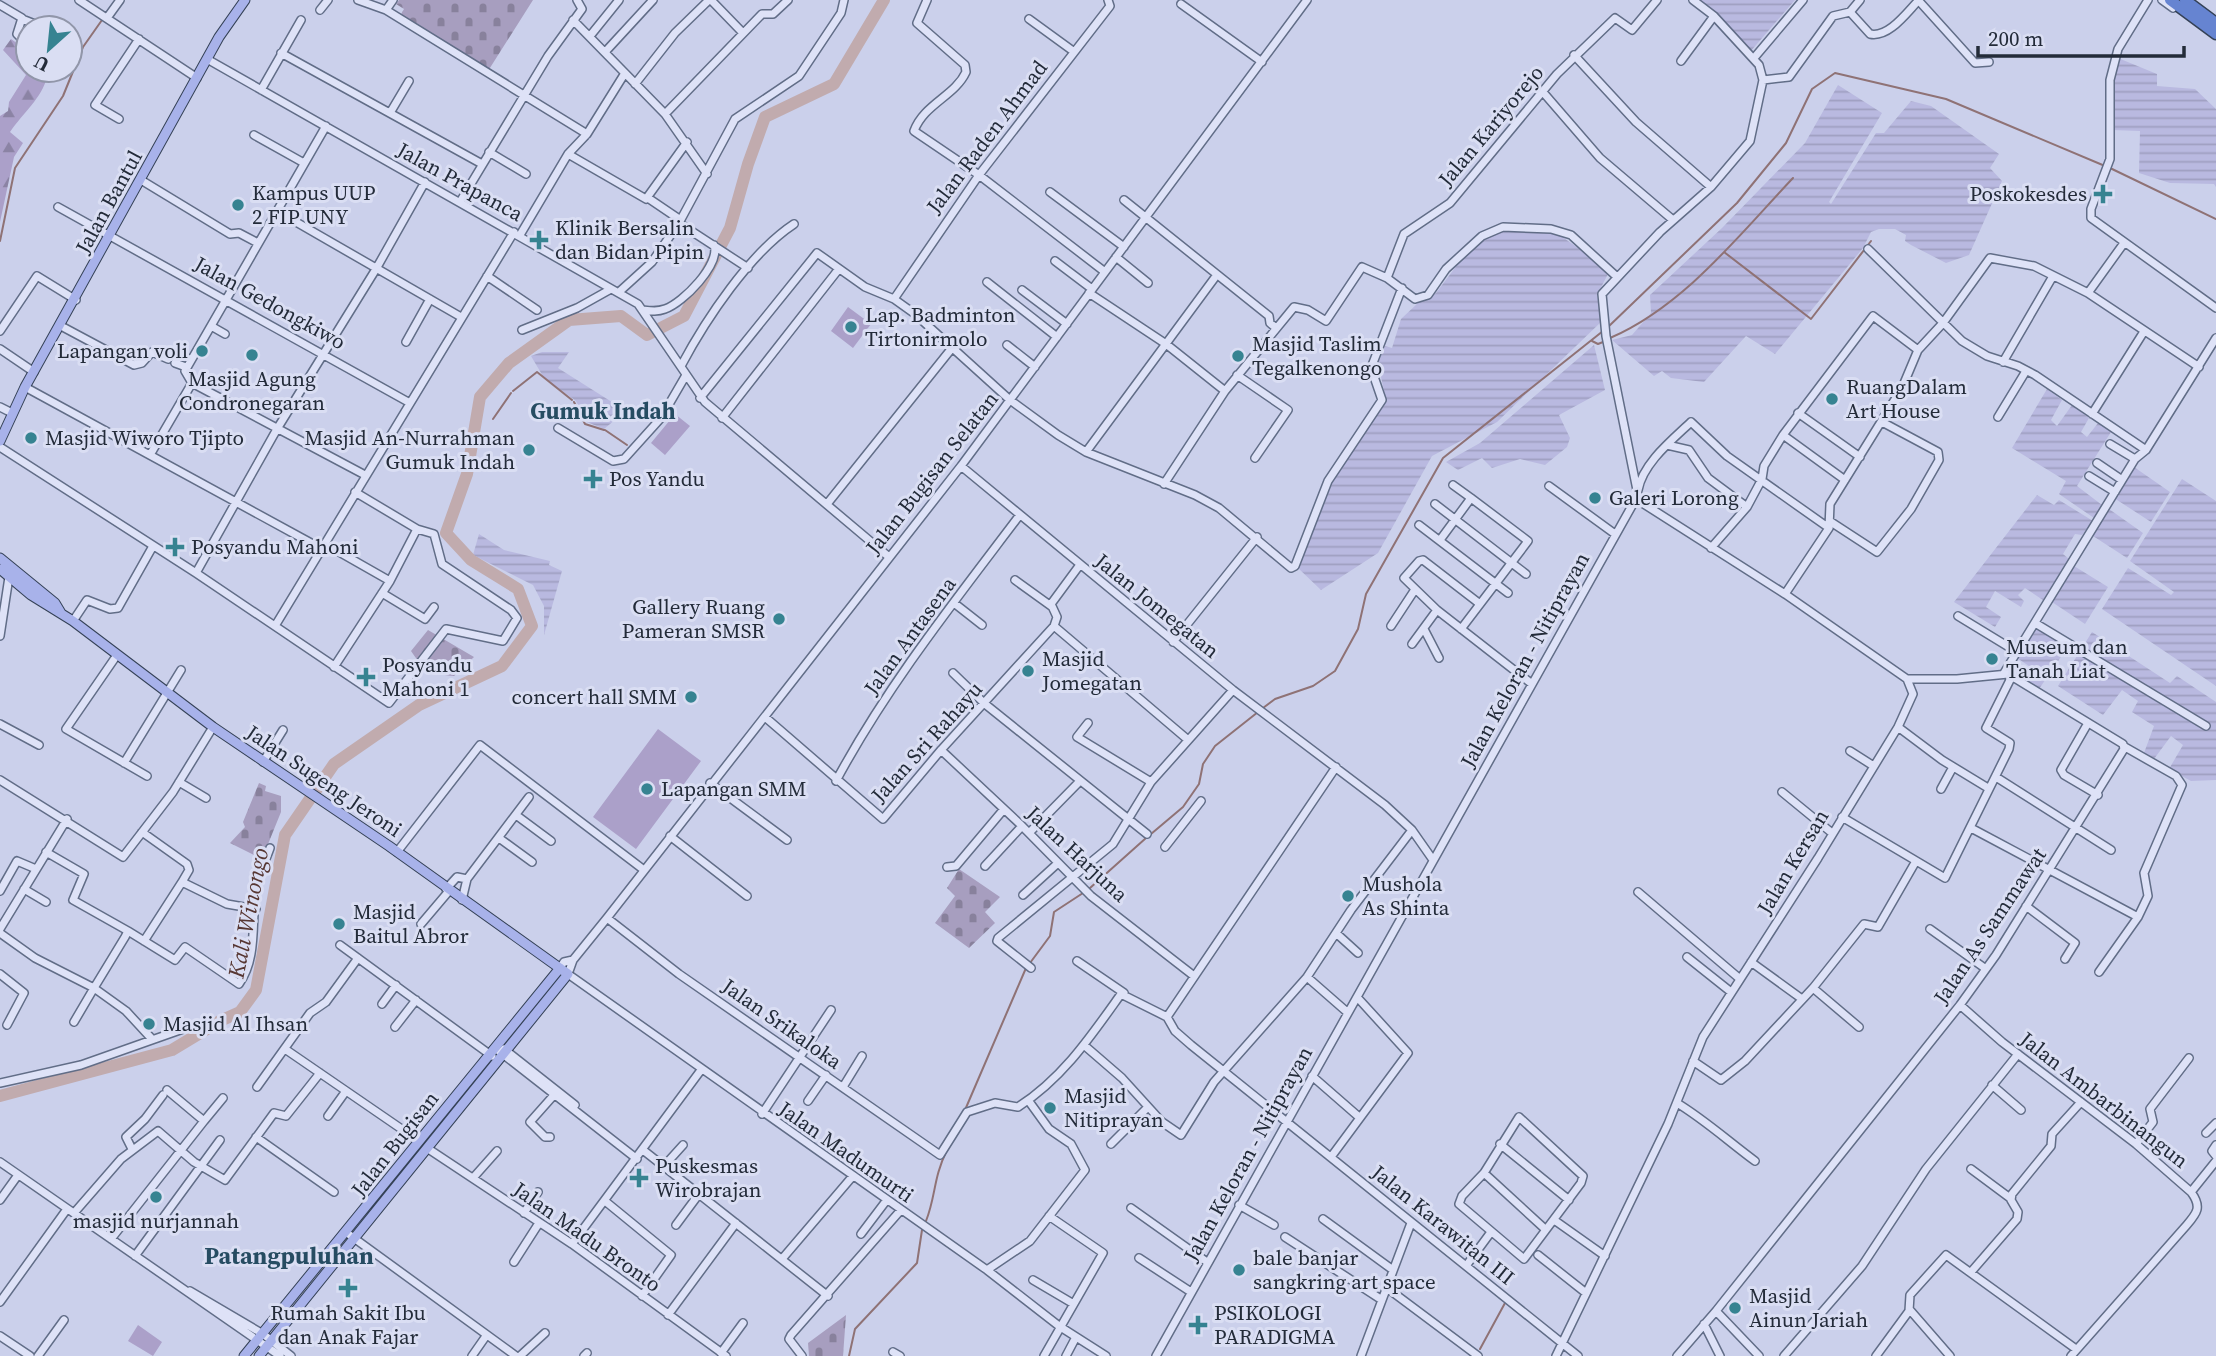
<svg xmlns="http://www.w3.org/2000/svg" width="2216" height="1356" font-family="'Source Serif 4',serif">
<style>
.farmland{fill:url(#farmland-rules)}
.forest{fill:url(#forest-firs)}
.cemetery{fill:url(#cemetery-stones)}
.pitch{fill:#aba0c9}
.lines{fill:none;stroke-linecap:round;stroke-linejoin:round}
.stream{stroke:#8f7275;stroke-width:2}
.river{stroke:#c1abae;stroke-width:12}
.minor-casing{stroke:#616d87;stroke-width:10}
.major-casing{stroke:#344156;stroke-width:11}
.highway-casing{stroke:#344156;stroke-width:13}
.minor{stroke:#dee2f7;stroke-width:7}
.major{stroke:#a8b2ea;stroke-width:9}
.highway{stroke:#6684d1;stroke-width:10}
.poi-dot{fill:#368391;stroke:#dadef3;stroke-width:2.5}
.labels{text-anchor:middle;stroke-width:6;stroke-linejoin:round;paint-order:stroke}
.street-label{font-size:21px;fill:#232b39;stroke:#dadef3}
.poi-label{font-size:21px;fill:#232b39;stroke:#dadef3;text-anchor:start}
.neighbourhood-label{font-size:23px;font-weight:bold;fill:#264c62;stroke:#dadef3}
.water-label{font-size:23px;font-style:italic;fill:#573733;stroke:#dadef3}
.quarter-label{font-size:24px;font-weight:bold;fill:#264c62;stroke:#dadef3}
</style>
<defs>
<pattern id="farmland-rules" width="6" height="5" patternUnits="userSpaceOnUse" patternTransform="scale(1.75)"><rect width="6" height="5" fill="#b9b9e0"/><path d="M0 2.5h6" fill="none" stroke="#9f9fc1"/></pattern>
<pattern id="forest-firs" width="22" height="20" patternUnits="userSpaceOnUse" patternTransform="scale(1.75)"><rect width="22" height="20" fill="#aba0c9"/><path d="M5 1l3.5 6h-7zM16 11l3.5 6h-7z" fill="#8b83a4"/></pattern>
<pattern id="cemetery-stones" width="16" height="16" patternUnits="userSpaceOnUse" patternTransform="scale(1.75)"><rect width="16" height="16" fill="#a79ebf"/><path d="M2 7V4a2 2 0 0 1 4 0v3zM10 15v-3a2 2 0 0 1 4 0v3z" fill="#88819c"/></pattern>
</defs>
<rect width="100%" height="100%" fill="#cbd0eb"/>
<path class="farmland" d="M1697,0H1795L1750,52Z
M2118,58L2157,74V86L2195,89L2216,109V187L2214,184L2170,183L2139,173L2140,131L2112,130V79Z
M1838,85L1882,113L1829,202L1831,204L1876,133H1884L1911,101L1931,106L1999,154L1990,168L2002,181L1969,255L1946,263L1911,245L1905,241L1906,235L1895,229H1879L1871,232L1863,248L1775,354L1746,336L1704,382L1671,378L1662,371L1654,376L1612,340L1632,335L1651,313L1650,295L1722,228L1805,143Z
M1504,229L1558,234L1594,259L1608,274L1597,295L1601,322L1497,422L1432,456L1378,553L1321,590L1298,568L1334,479L1386,400L1378,363L1385,346L1392,348L1401,319L1418,303L1436,293L1464,256L1483,239Z
M1594,345L1605,390L1559,415L1570,438L1567,447L1545,465L1520,459L1492,468L1482,458L1458,470L1446,462L1480,443Z
M542,352H569L558,368L615,404L622,414L604,429L587,422L576,401L544,378L531,356Z
M2047,389L2062,400L2051,420L2057,426L2072,405L2089,418L2081,432L2087,437L2098,423L2111,432L2077,486L2102,505L2094,518L2059,494L2066,481L2012,448Z
M2134,467L2170,492L2151,522L2114,498Z
M2182,479L2216,501V686L2102,609L2128,568L2171,595L2174,592L2130,561Z
M2037,495L2054,505L2059,500L2093,521L2082,535L2075,534L2063,554L2069,559L2043,600L2025,588L2018,595L2024,601L2021,607L1995,591L1986,607L2001,617L1995,627L1954,602Z
M2109,509L2143,533L2127,558L2093,536Z
M479,534L504,550L550,561L549,565L562,571L544,635V606L533,585L473,555Z
M2074,566L2108,587L2085,624L2052,602Z
M2039,621L2071,642L2039,689L2022,678L2029,666L2017,658Z
M2092,632L2170,683L2177,676L2216,702V780L2191,781L2169,769L2183,745L2171,736L2154,759L2144,753L2154,726L2132,712L2138,701L2122,690L2103,715L2058,686Z"/>
<path class="forest" d="M11,39L28,51V70L47,77C42,98 23,113 10,132L23,143L14,157L0,222V116L8,111L9,102L26,75L3,50Z"/>
<path class="cemetery" d="M399,0H533L488,71L400,16L404,9L396,4Z
M428,630L474,657L454,676C433,675 422,668 411,651Z
M259,783L266,786L265,791L281,796V812L262,859L230,843L245,827L243,822Z
M959,869L1000,897L985,912L995,923L969,948L935,923L955,896L947,888Z
M846,1315L843,1356H809L808,1343Z"/>
<path class="pitch" d="M848,307L871,324L853,348L831,331Z
M675,414L690,426L665,455L651,443Z
M658,729L701,761L636,849L593,817Z
M138,1325L162,1342L153,1356L128,1341Z"/>
<g class="lines">
<path class="stream" d="M2110,168L2216,219
M0,241L15,168L63,96L83,47L102,20
M1724,252L1811,319L1871,241
M1607,328L1737,203L1786,143L1812,89L1835,73L1946,99L2105,166
M1610,338C1684,306 1739,235 1793,178
M1592,341L1598,344L1603,342
M513,391L537,372L572,400
M574,402L585,424L604,430
M493,419L511,393
M605,430L627,445
M1263,708L1275,699L1313,686L1335,671L1358,629L1366,594L1443,458L1603,331
M1151,834L1183,807L1199,784L1203,764L1215,746L1258,712
M1090,888L1146,838
M1030,963L1050,936L1054,912L1083,893
M965,1110L1026,968
M926,1221C936,1196 933,1178 947,1150
M1480,1349L1505,1303
M849,1356L855,1329L917,1263L922,1230"/>
<path class="river" d="M0,1096L172,1050L220,1021L240,1012L256,990L285,835L334,764L419,705L502,666L532,626L518,589L471,560L446,533L467,474L480,397L509,363L569,320L621,316L647,335L684,316L730,228L748,164L765,117L834,84L884,0"/>
<g class="minor-casing">
<path id="minor" d="M79,0L197,78
M358,0L386,10L587,134
M711,0L742,32
M927,0L917,23L965,65L966,72C955,96 924,104 914,131L979,175L1105,272
M1918,0L1975,63L1989,62
M2148,0L2118,49L2110,80V159L2091,209V218L2216,308
M2162,0L2173,8
M1181,4L1262,62
M0,5L22,18L17,34L28,45
M320,10L328,0
M386,10L393,0
M1850,12L1870,34C1889,38 1907,12 1919,0
M107,18L120,0
M22,19L45,28
M1029,19L1073,51
M573,20L665,114L707,174
M590,36L619,0
M606,51L653,0
M281,53L482,164
M1574,55L1636,122L1711,187
M1754,58L1803,0
M207,59L638,304L705,402L889,557
M1681,61L1714,16
M1763,80L1789,77L1833,16L1850,12L1860,0
M635,84L675,33L709,0
M261,90L301,20
M1542,91L1600,158L1673,220
M390,113L409,81
M665,114L762,14H773L788,0
M119,119L95,105L139,39
M326,126L185,371L192,383L365,475
M254,135L304,163
M489,152L526,174
M568,154L646,199L687,142
M141,180L230,234L239,233L258,243
M1050,192L1124,247
M648,198L679,219
M1124,200L1269,316L1270,323L1276,328
M460,202L548,56L582,9L577,0
M58,207L410,403
M277,211L461,317
M679,223L748,268
M520,235L568,154L587,134L625,73
M1868,249L1962,341L1987,356L2018,366L2035,375L2146,450
M1116,257L1148,283
M1055,261L1092,289
M487,276L537,310
M1387,278L1415,299L1428,295L1446,269L1482,236L1503,227L1551,229L1571,235L1616,276
M987,282L1057,337
M1022,290L1067,324
M619,292L652,262L679,223L735,119L799,76L841,13L844,0
M1089,293L1166,344L1225,391
M2088,293L2124,243
M894,299L979,175L1110,6L1108,0
M643,310C651,311 657,312 665,309C683,303 721,264 714,245
M61,326L134,365L142,363L152,352L168,359
M211,326L225,334
M522,330L577,308L611,289
M0,331L37,276L76,300
M406,342L430,299
M1007,345L1035,367
M0,349L34,372
M2003,362L2053,276
M175,363L186,367
M681,366C706,319 750,253 794,224
M1237,375L1288,410L1255,458
M25,387L322,549
M700,398L817,253L865,287L894,299L915,314L1010,400L1058,435L1086,452L1195,495L1219,508L1291,568L1295,566L1328,481L1382,400L1371,368L1402,288
M0,407L12,413
M1798,413L1860,457
M2092,414L2143,333
M1998,417L2026,371
M722,418L838,270
M558,428L613,461L624,459L661,418L686,375
M1783,435L1845,480
M2110,444L2135,459
M1667,445L1689,450L1708,478L1747,507
M0,447L196,573L389,703L446,629L503,641L517,618L511,610L442,564L434,534L417,529L355,492
M1086,452L1216,276
M150,455L192,383
M2097,463L2122,480
M961,466L1233,690L1385,805L1412,830L1433,860
M2089,476L2115,492
M1164,484L1225,391L1294,307L1308,310L1326,321L1362,267L1387,278L1404,234L1450,203L1557,74L1615,18L1632,30L1657,0
M1453,485L1471,498
M1549,486L1615,534
M1638,490C1643,463 1672,440 1691,422L1727,456L1829,528
M827,504L952,348
M1435,504L1526,574
M1831,522L1877,552L1911,509L1939,460L1938,452L1882,422
M1419,525L1508,593
M1440,540L1471,498L1528,541L1461,629
M325,544L390,581
M1711,548L1747,507L1762,479L1764,466L1783,435L1873,316L1918,350L1943,323L1990,258L2034,266L2088,293L2199,367
M196,573L277,429L376,269L425,182
M1015,580L1051,606
M382,593L425,619L434,607
M1785,594L1829,528L1830,504L1902,388L1918,350
M954,603L982,625
M1480,604L1423,560L1419,561L1404,578L1437,610L1532,684
M1958,616L2017,652
M73,621L87,600L110,609L118,608L153,546
M2035,623L2206,726
M275,626L514,232
M1054,626L1187,739
M1391,626L1414,591
M1424,629L1439,658
M0,636L9,577
M1173,642L1257,537
M1412,644L1437,610
M117,655L66,729L147,776
M334,667L390,581L417,529
M953,673L985,704L1147,834
M2004,673L2135,459L2146,450L2216,338
M765,717L883,819L941,750L1054,626L1057,617L1051,604L1079,566
M1088,723L1077,737L1151,782
M2088,723L2061,770L2064,775L2098,795
M0,724L39,745
M1898,727L1942,760L1988,788
M941,750L1020,824L1091,896L1194,976
M1850,751L1872,765
M263,762L283,730
M124,763L181,670
M1336,767L1167,1017L1175,1031L1191,1045L1578,1356
M1996,777L2111,850
M0,780L123,857L173,792L213,727
M836,781C887,686 954,602 1019,516
M179,782L206,798
M710,783L787,840
M1941,789L1953,767
M1782,792L1832,833
M516,815L551,841
M1842,817L1945,878L2009,749L2010,743L1986,728L2012,676
M1971,828L2138,917
M142,832L187,864L189,870L182,882L227,904L256,909
M1029,833L1079,782
M670,836L747,896
M499,838L532,862
M1165,847L1201,801
M397,852L480,745L644,870
M985,866L1022,826
M947,867L956,866L1004,809
M467,879L529,797
M24,889L46,902
M446,889L457,877L467,879L462,900
M0,891L17,861L36,869
M1638,892L1740,979
M1023,895L1058,863
M2026,906L2075,943L2065,959
M607,918L679,974L940,1155L967,1112L995,1103L1018,1107C1063,1078 1091,1036 1121,994L1167,1017
M421,924L449,891
M0,929L67,819
M1930,929L1986,969
M128,931L175,960L185,947L239,984C258,958 251,921 256,891C258,876 265,862 270,848
M0,933L35,958L94,988L125,937L128,931L73,900L84,874L46,852
M1336,933L1358,953
M144,941L182,882
M340,945L492,1056
M1687,957L1731,992
M573,960L568,974L987,1270L1059,1326L1106,1356
M1077,961L1124,993
M1751,962L1802,999
M560,968L564,962L573,960L607,918L961,466L1307,0
M1031,968L997,941L998,938L1113,844L1151,782L1233,690
M2099,972L2138,917L2148,896L2144,873L2182,785L2176,776L2125,747
M0,974L24,993L7,1025
M1307,977L1347,1012
M1813,988L1859,1027
M382,1004L396,985
M1960,1005L2002,1042L2136,1144L2191,1192C2203,1208 2196,1214 2185,1227L2071,1356
M74,1022L94,988L126,1011L151,1038
M395,1027L416,1000
M1085,1046L1122,1078L1162,1122L1181,1135L1214,1082L1307,977L1351,910L1412,830
M495,1048L637,1159
M285,1049L419,1141
M504,1049L575,1105
M1693,1061L1721,1080L1745,1061L1813,988L1864,924L1878,927L1916,861
M1312,1076L1359,1117
M0,1083L81,1065L183,1029
M1992,1085L2021,1110
M257,1087L310,1013L326,1002L358,958
M843,1087L862,1056
M808,1101L826,1075
M1677,1103C1705,1120 1728,1141 1755,1161
M762,1114L831,1010
M328,1116L346,1091
M1519,1117L1583,1176L1581,1183L1524,1259L1459,1204L1462,1196L1484,1173Z
M204,1121L223,1098
M2206,1133L2216,1123
M256,1137L334,1192
M550,1137H545L530,1122L554,1095
M1111,1144L1148,1107
M1500,1144L1569,1200
M2136,1144L2153,1122L2150,1109L2189,1058
M2216,1145L2212,1151L2216,1156
M427,1148L572,1244L726,1356
M132,1149L126,1137L145,1119L163,1095
M643,1150L828,1296
M1331,1157L1408,1053L1357,997
M0,1162L280,1356
M664,1166L683,1145
M1971,1169L2010,1198
M1484,1173L1545,1229
M473,1178L497,1151
M2191,1192L2216,1161
M0,1200L18,1175
M605,1201L671,1255L642,1296
M1239,1205L1274,1225
M1131,1208L1207,1262
M74,1213L121,1159L158,1131L194,1162L225,1180L274,1113L286,1116L320,1073
M524,1213L538,1192
M1323,1219L1393,1270
M1557,1222L1605,1256
M676,1225L699,1194
M347,1233L516,1356
M861,1234L886,1201
M1285,1237L1382,1300
M111,1239L204,1121L167,1090
M572,1244L701,1070
M1538,1255L1586,1293
M135,1256L220,1140
M1139,1258L1191,1292
M782,1259L852,1177
M514,1262L539,1223
M1466,1266L1491,1232
M987,1270L1030,1241L1085,1170L1071,1144L1049,1129L1028,1100
M1971,1272L2017,1219L2018,1212L2011,1200L2012,1194L2051,1146L2052,1134L2081,1102
M1033,1280L1072,1303
M1387,1288L1478,1356
M190,1291L263,1334L291,1356
M0,1302L67,1209
M1910,1310L1950,1356
M1716,1311L1759,1356
M668,1315L736,1223
M1704,1324L1720,1356
M0,1336L30,1356
M893,1352L900,1356
M721,1353L743,1323
M38,1356L64,1320
M472,1356L486,1336
M520,1356L545,1333
M584,1356L587,1353
M802,1356L789,1339L791,1335L900,1211
M1044,1356L1103,1253L1049,1216
M1066,1356L1076,1337
M1156,1356L1638,495L1606,336L1602,294L1660,232L1711,187L1750,141L1763,80L1759,65L1714,16L1693,0
M1361,1356L1411,1223
M1556,1356L1668,1124L1703,1037L1818,858L1898,727L1913,694L1907,679L1785,594L1636,499
M1677,1356L1716,1311L1960,1005L1996,955L2124,749L2123,744L2008,674L1957,679H1907
M1784,1356L1862,1266L1926,1169L2018,1054
M1876,1356L1909,1311L1910,1295L1946,1255L2076,1349"/>
</g>
<g class="major-casing">
<path id="major" d="M0,441L25,387L219,37L245,0
M0,558L55,603L61,613
M0,569L31,595L73,621L213,727L389,846L568,974L259,1356
M244,1356L560,968"/>
</g>
<g class="highway-casing">
<path id="highway" d="M2170,0L2216,34
M2185,0L2216,23"/>
</g>
<use href="#minor" class="minor"/>
<use href="#major" class="major"/>
<use href="#highway" class="highway"/>
</g>
<g class="poi-dot">
<path d="M2099.5 183.5h7v7h7v7h-7v7h-7v-7h-7v-7h7z"/>
<circle cx="238" cy="205" r="7"/>
<path d="M535.5 229.5h7v7h7v7h-7v7h-7v-7h-7v-7h7z"/>
<circle cx="851" cy="327" r="7"/>
<circle cx="202" cy="351" r="7"/>
<circle cx="252" cy="355" r="7"/>
<circle cx="1238" cy="356" r="7"/>
<circle cx="1832" cy="399" r="7"/>
<circle cx="31" cy="438" r="7"/>
<circle cx="529" cy="450" r="7"/>
<path d="M589.5 468.5h7v7h7v7h-7v7h-7v-7h-7v-7h7z"/>
<circle cx="1595" cy="498" r="7"/>
<path d="M171.5 536.5h7v7h7v7h-7v7h-7v-7h-7v-7h7z"/>
<circle cx="779" cy="619" r="7"/>
<circle cx="1992" cy="659" r="7"/>
<circle cx="1028" cy="671" r="7"/>
<path d="M362.5 666.5h7v7h7v7h-7v7h-7v-7h-7v-7h7z"/>
<circle cx="691" cy="697" r="7"/>
<circle cx="647" cy="789" r="7"/>
<circle cx="1348" cy="896" r="7"/>
<circle cx="339" cy="924" r="7"/>
<circle cx="149" cy="1024" r="7"/>
<circle cx="1050" cy="1108" r="7"/>
<path d="M635.5 1167.5h7v7h7v7h-7v7h-7v-7h-7v-7h7z"/>
<circle cx="156" cy="1197" r="7"/>
<circle cx="1239" cy="1270" r="7"/>
<path d="M344.5 1277.5h7v7h7v7h-7v7h-7v-7h-7v-7h7z"/>
<circle cx="1735" cy="1308" r="7"/>
<path d="M1194.5 1314.5h7v7h7v7h-7v7h-7v-7h-7v-7h7z"/>
</g>
<g class="labels">
<g class="street-label">
<text transform="translate(1491 126) rotate(-50)" y="7">Jalan Kariyorejo</text>
<text transform="translate(987 137) rotate(-53)" y="7">Jalan Raden Ahmad</text>
<text transform="translate(460 182) rotate(29)" y="7">Jalan Prapanca</text>
<text transform="translate(109 202) rotate(-61)" y="7">Jalan Bantul</text>
<text transform="translate(270 303) rotate(29)" y="7">Jalan Gedongkiwo</text>
<text transform="translate(932 473) rotate(-52)" y="7">Jalan Bugisan Selatan</text>
<text transform="translate(1157 606) rotate(39)" y="7">Jalan Jomegatan</text>
<text transform="translate(910 636) rotate(-54)" y="7">Jalan Antasena</text>
<text transform="translate(1525 660) rotate(-61)" y="7">Jalan Keloran - Nitiprayan</text>
<text transform="translate(927 742) rotate(-48)" y="7">Jalan Sri Rahayu</text>
<text transform="translate(324 781) rotate(34)" y="7">Jalan Sugeng Jeroni</text>
<text transform="translate(1077 854) rotate(43)" y="7">Jalan Harjuna</text>
<text transform="translate(1793 862) rotate(-59)" y="7">Jalan Kersan</text>
<text transform="translate(1990 926) rotate(-56)" y="7">Jalan As Sammawat</text>
<text transform="translate(782 1024) rotate(35)" y="7">Jalan Srikaloka</text>
<text transform="translate(2104 1100) rotate(38)" y="7">Jalan Ambarbinangun</text>
<text transform="translate(395 1144) rotate(-52)" y="7">Jalan Bugisan</text>
<text transform="translate(846 1152) rotate(35)" y="7">Jalan Madumurti</text>
<text transform="translate(1248 1154) rotate(-61)" y="7">Jalan Keloran - Nitiprayan</text>
<text transform="translate(1443 1225) rotate(39)" y="7">Jalan Karawitan III</text>
<text transform="translate(587 1237) rotate(35)" y="7">Jalan Madu Bronto</text>
</g>
<g class="poi-label">
<text x="252" y="200">Kampus UUP<tspan x="252" dy="24">2 FIP UNY</tspan></text>
<text x="2087" y="201" text-anchor="end">Poskokesdes</text>
<text x="555" y="235">Klinik Bersalin<tspan x="555" dy="24">dan Bidan Pipin</tspan></text>
<text x="865" y="322">Lap. Badminton<tspan x="865" dy="24">Tirtonirmolo</tspan></text>
<text x="1252" y="351">Masjid Taslim<tspan x="1252" dy="24">Tegalkenongo</tspan></text>
<text x="188" y="358" text-anchor="end">Lapangan voli</text>
<text x="252" y="386" text-anchor="middle">Masjid Agung<tspan x="252" dy="24">Condronegaran</tspan></text>
<text x="1846" y="394">RuangDalam<tspan x="1846" dy="24">Art House</tspan></text>
<text x="45" y="445">Masjid Wiworo Tjipto</text>
<text x="515" y="445" text-anchor="end">Masjid An-Nurrahman<tspan x="515" dy="24">Gumuk Indah</tspan></text>
<text x="609" y="486">Pos Yandu</text>
<text x="1609" y="505">Galeri Lorong</text>
<text x="191" y="554">Posyandu Mahoni</text>
<text x="765" y="614" text-anchor="end">Gallery Ruang<tspan x="765" dy="24">Pameran SMSR</tspan></text>
<text x="2006" y="654">Museum dan<tspan x="2006" dy="24">Tanah Liat</tspan></text>
<text x="1042" y="666">Masjid<tspan x="1042" dy="24">Jomegatan</tspan></text>
<text x="382" y="672">Posyandu<tspan x="382" dy="24">Mahoni 1</tspan></text>
<text x="677" y="704" text-anchor="end">concert hall SMM</text>
<text x="661" y="796">Lapangan SMM</text>
<text x="1362" y="891">Mushola<tspan x="1362" dy="24">As Shinta</tspan></text>
<text x="353" y="919">Masjid<tspan x="353" dy="24">Baitul Abror</tspan></text>
<text x="163" y="1031">Masjid Al Ihsan</text>
<text x="1064" y="1103">Masjid<tspan x="1064" dy="24">Nitiprayan</tspan></text>
<text x="655" y="1173">Puskesmas<tspan x="655" dy="24">Wirobrajan</tspan></text>
<text x="156" y="1228" text-anchor="middle">masjid nurjannah</text>
<text x="1253" y="1265">bale banjar<tspan x="1253" dy="24">sangkring art space</tspan></text>
<text x="1749" y="1303">Masjid<tspan x="1749" dy="24">Ainun Jariah</tspan></text>
<text x="348" y="1320" text-anchor="middle">Rumah Sakit Ibu<tspan x="348" dy="24">dan Anak Fajar</tspan></text>
<text x="1214" y="1320">PSIKOLOGI<tspan x="1214" dy="24">PARADIGMA</tspan></text>
</g>
<g class="neighbourhood-label">
<text x="603" y="419">Gumuk Indah</text>
</g>
<g class="water-label">
<text transform="translate(248 913) rotate(-79)" y="8">Kali Winongo</text>
</g>
<g class="quarter-label">
<text x="289" y="1264">Patangpuluhan</text>
</g>
</g>
<g transform="translate(49 49) rotate(207)"><circle r="33" fill="#dadef3" stroke="#9196a9" stroke-width="2"/>
<path d="M0-5L12 26L0 18L-12 26Z" fill="#368391"/>
<text y="-10" font-size="19" font-weight="bold" text-anchor="middle" fill="#232b39">U</text>
</g>
<path d="M1978 46v10h206v-10" fill="none" stroke="#232b39" stroke-width="3.5"/>
<text x="1988" y="46" font-size="21" fill="#232b39" stroke="#dadef3" stroke-width="5" paint-order="stroke">200 m</text>
</svg>
